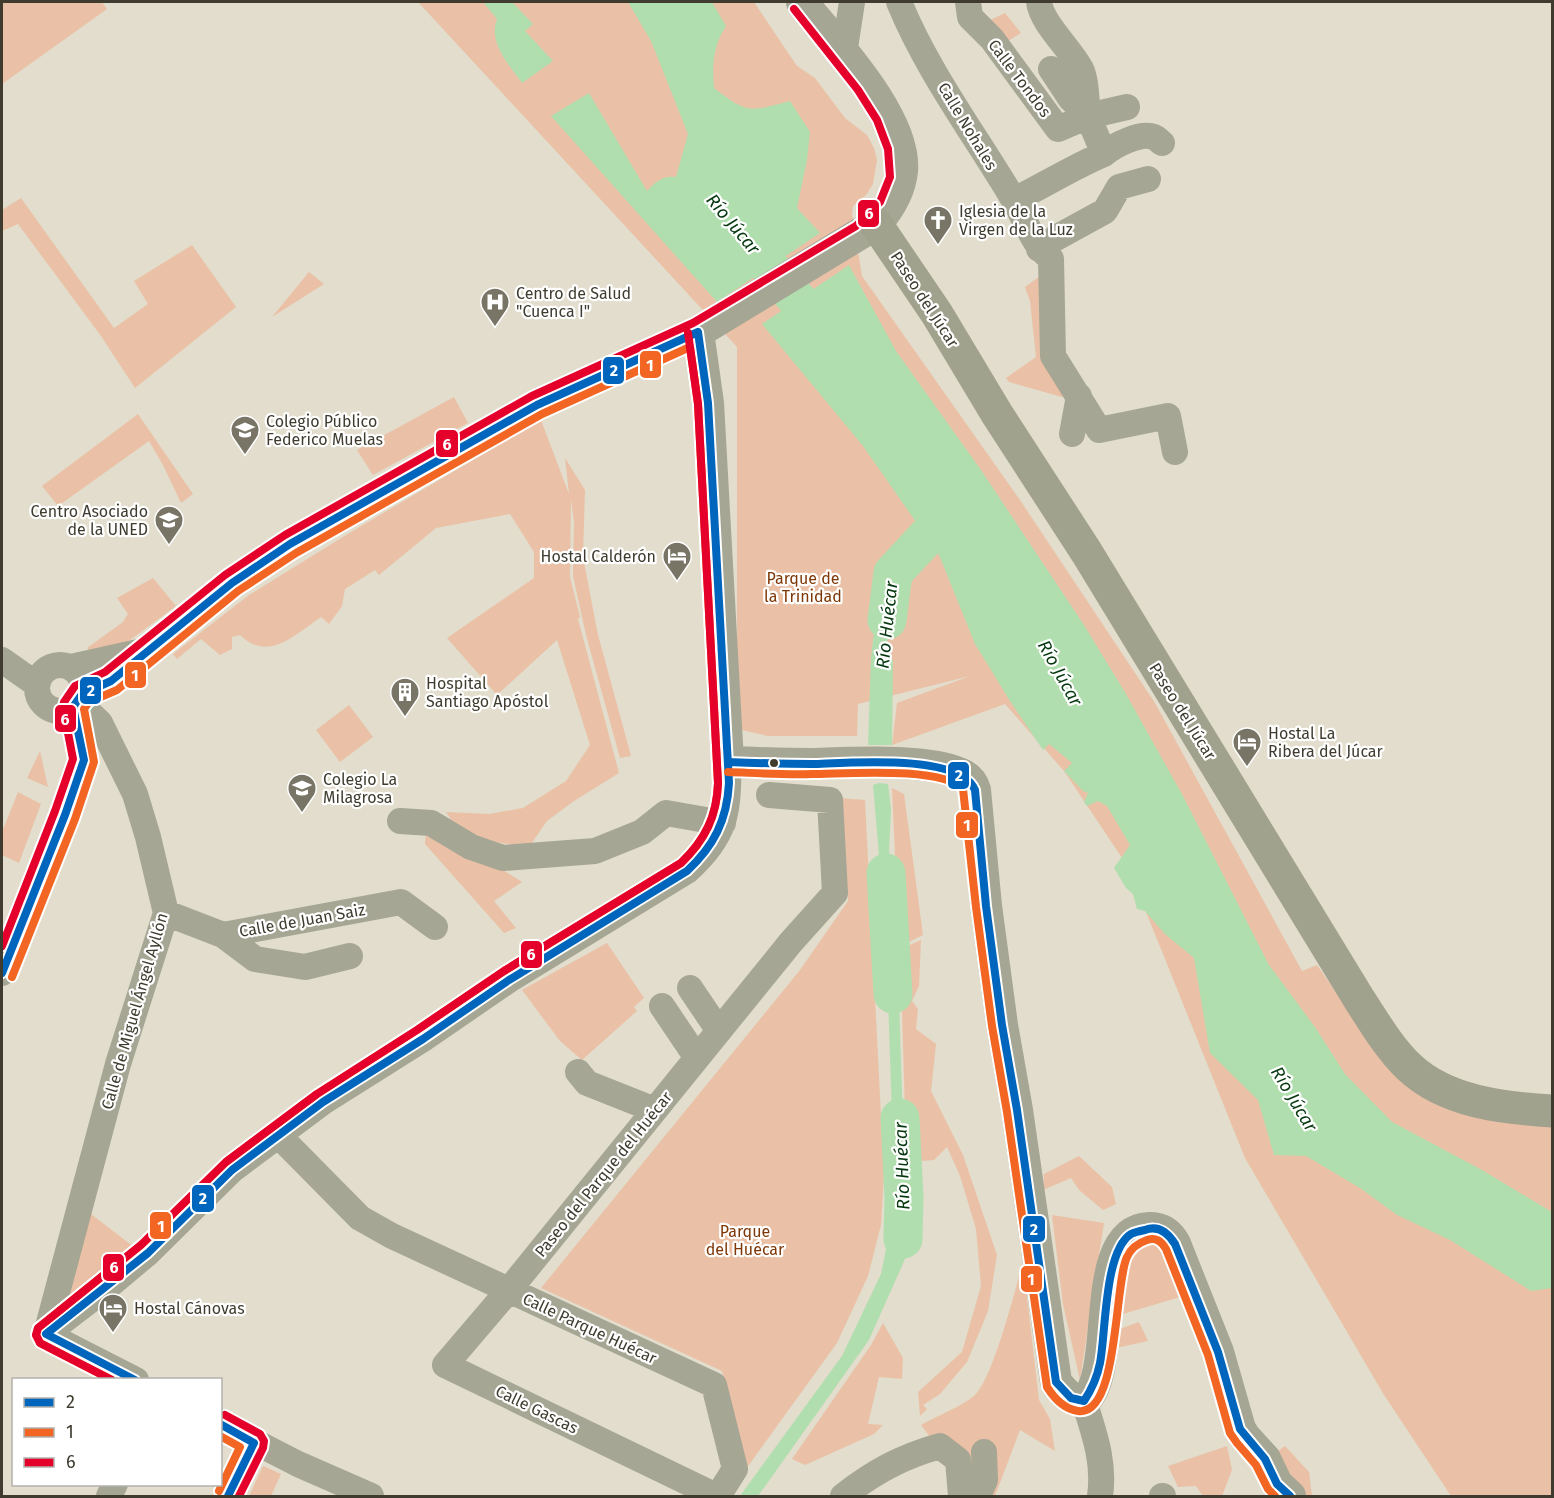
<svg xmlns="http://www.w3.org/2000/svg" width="1554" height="1498" font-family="'Fira Sans',sans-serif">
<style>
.green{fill:#eac1a6}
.water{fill:#b1deae}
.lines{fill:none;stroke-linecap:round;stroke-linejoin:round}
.river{stroke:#b1deae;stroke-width:39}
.minor{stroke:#a5a694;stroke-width:26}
.tertiary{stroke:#a5a694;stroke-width:32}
.secondary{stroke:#a1a28e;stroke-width:33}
.bus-1-casing{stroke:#fff;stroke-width:12}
.bus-2-casing{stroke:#fff;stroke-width:12}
.bus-3-casing{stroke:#fff;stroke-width:12}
.bus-1{stroke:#0065bd;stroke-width:8}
.bus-2{stroke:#f26522;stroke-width:8}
.bus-3{stroke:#e4002b;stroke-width:8}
.bus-dot{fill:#3f3c2f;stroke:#fff;stroke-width:2}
.labels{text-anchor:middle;stroke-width:4.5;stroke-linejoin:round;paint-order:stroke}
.street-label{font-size:16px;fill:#3f3c2f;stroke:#fff}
.poi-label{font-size:16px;fill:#3f3c2f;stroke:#fff;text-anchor:start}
.park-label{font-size:16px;fill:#7e3706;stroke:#fff}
.water-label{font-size:18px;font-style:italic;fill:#073911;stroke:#fff}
.line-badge{stroke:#fff;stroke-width:2}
.badge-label{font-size:16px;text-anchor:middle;font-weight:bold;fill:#fff}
</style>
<rect width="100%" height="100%" fill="#e2ddcc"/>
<path class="green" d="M2,2H102L107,9L2,84Z
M418,2H754L797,66L815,78L845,118L867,135L874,148L877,160L873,184L866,195L853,206L852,214L862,276L1020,500L1155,703L1302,971L1317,965L1373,1045L1552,1121V1496H1451L1384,1395L1245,1158L1128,867L1064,771L1005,704L892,745L897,703L970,676L858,704L857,736H768L737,729V347Z
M1005,13L1021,33L1000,46L982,24Z
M21,198L114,328L148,304L134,281L192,245L236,307L135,388L101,336L18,224L2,231V210Z
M1047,271L1073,390L1062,397L1009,382L1006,378L1036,357L1030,301L1025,287Z
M309,272L324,284L272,317Z
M454,397L468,423L373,475L357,450Z
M138,414L193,494L181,503L163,465L149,441L58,506L42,486Z
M541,420L569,494L565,458L585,490L583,557L598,635L631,756L620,758L586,635L573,576L574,522L571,499L570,577L580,617L578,619L619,773L574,801L547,821L529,847L488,841L458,830L446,812L489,814L523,808L566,781L590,745L557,640L497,695L447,638L534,578V552L510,514L436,528L379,575L375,570L345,589L342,606L329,624L321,617C296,634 268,663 240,635L232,637V649L220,655L201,639L177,659L173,654L249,595L346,535Z
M153,578L176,606L126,643L93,655L87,648L123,622L128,614L117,598Z
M349,705L373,737L340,762L316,730Z
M40,751L48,787L27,778Z
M892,788L904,794L923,935L909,942L904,926L898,922Z
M18,792L41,804L19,863L2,855V832Z
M839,798L865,800L884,1175L881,1225L868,1276L837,1343L746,1469L722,1371L541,1288L800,970L848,901Z
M426,828L490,862L522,882L494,901L516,928L504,933L425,844Z
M921,940L919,986L912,1001L918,1009L916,1029L936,1044L931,1091L963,1155L997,1255L988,1311L967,1362L940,1394L923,1405L927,1409L920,1416L918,1392L962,1352L981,1286L976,1229L960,1176L947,1147L934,1160L922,1161L909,1148L905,1112L900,943L905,947Z
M607,943L644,998L634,1007L637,1011L582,1060L560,1041L522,990Z
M1079,1156L1112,1187L1116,1204L1103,1210L1079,1190L1071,1178L1043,1190L1044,1174Z
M87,1211L134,1247L60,1314Z
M1052,1215L1104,1223L1080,1380L1063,1304Z
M1153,1242L1161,1246L1180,1297L1113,1317L1124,1255Z
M1023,1262L1039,1400L1050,1419L1055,1451L1020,1430L995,1496H974L921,1425C937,1416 960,1407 974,1396C993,1379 1015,1290 1023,1262Z
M1139,1322L1148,1341L1116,1348L1117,1330Z
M883,1323L903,1358L902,1379L879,1377L868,1424L883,1425L874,1434L805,1465L792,1459L871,1345Z
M1227,1446L1232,1470L1222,1496H1203L1196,1486L1178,1487L1168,1466Z
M1285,1446L1309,1472L1312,1496H1295L1272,1455Z
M263,1466L281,1474L271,1496H249Z"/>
<path class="water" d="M483,2H512L533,24L525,31L553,61L522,83C508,64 488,42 497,19Z
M628,2H712L726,26C713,46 712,65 714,88C748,114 749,112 790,101L810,132L807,160L797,208L820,233L717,302L551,116L589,93L647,191C655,182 663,175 676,177L688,134L651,41Z
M849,265L896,351L981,470L1084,625L1126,694L1183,796L1269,965L1315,1027L1345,1074L1392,1122L1482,1170L1552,1212V1288L1531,1291L1450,1240L1397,1215L1360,1188L1306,1156L1274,1155L1258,1100L1210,1053L1194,958L1165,934L1145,911L1137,909L1133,894L1126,888L1114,868L1130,845L1107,806L1098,801L1087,806L1084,802L1088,793L1083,791L1064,771L1072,763L1049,744L1043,750L1010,701L975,644L939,555L863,446L762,324Z
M893,567L900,572L886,649L893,661L892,745H868L871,657L875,622L882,588Z
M879,783L888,784L891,809L889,851L896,926L885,927L873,785Z
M897,940L904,1155L911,1162L913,1170L894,1172L886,941Z
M894,1186L909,1188L905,1259L869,1340L758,1496H740L842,1356L881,1274L890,1230Z"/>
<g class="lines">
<path class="river" d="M734,225L832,341
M887,620L893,573L962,499
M886,873L893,994
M900,1118L904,1198L903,1239"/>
<path class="minor" d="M899,2C926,69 975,135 1012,197C1026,219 1031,243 1051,259L1053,356L1099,430L1168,416L1175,452
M968,2L970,17L992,39L1058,129L1088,116L1104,154C1115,145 1140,132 1154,137C1157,138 1159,141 1162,143
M1039,2C1042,24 1070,48 1081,69C1087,82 1086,102 1088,116
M844,54L852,2
M1051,69L1070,98L1088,116L1127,107
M1014,200C1045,185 1073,167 1104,154
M1039,249L1054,239L1105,211L1119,187L1148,179
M1072,434L1079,396
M2,660L36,684
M37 688a23 23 0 1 1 46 0a23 23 0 1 1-46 0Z
M71,667L143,651
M82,694L111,681L232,583L290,544L537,405L698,332
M400,821L431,823L471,847L503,858L595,851L642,832L666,813L723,823
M166,913L223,935L401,902L435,927
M223,935L255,959L305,967L350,956
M2,973L65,815L84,760L73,707
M690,988L719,1031
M662,1006L697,1058
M578,1072L587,1083L655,1110
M278,1135L360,1218L392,1236L714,1385L735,1469L718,1496
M46,1334L105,1289L148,1253L232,1170L323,1102L423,1039L509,980L687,871C725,837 730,812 728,762
M46,1334L118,1064L166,913L148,837L135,794L100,723L78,702
M46,1334L136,1380
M1084,1401C1094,1433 1105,1462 1100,1496
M220,1424L298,1464L371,1496
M109,1496L115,1484
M228,1496L254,1443
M716,1496L445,1365L509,1290L791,942L835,893L830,800L769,795
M843,1496C874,1472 901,1457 940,1446L958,1460L961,1496
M978,1496L985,1480L984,1452
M1162,1496H1163"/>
<path class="tertiary" d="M802,2C833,41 907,118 902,171C900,192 889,209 876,224L698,332L708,403L728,762C756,763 783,764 811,764C850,763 927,758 961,774C968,777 973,783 975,790L986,906L1002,1025L1017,1110L1056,1382C1063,1391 1071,1402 1084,1401C1119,1373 1086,1231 1149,1228C1161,1227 1170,1234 1175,1244L1218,1352L1240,1429L1245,1437L1265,1459L1277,1484L1290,1496"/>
<path class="secondary" d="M876,224L937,314L997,414L1087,553L1359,999C1374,1022 1389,1048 1409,1067C1446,1102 1503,1108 1552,1111"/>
<g class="bus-1-casing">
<path id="bus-1" d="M728,762C756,763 784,764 812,764C847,763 960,753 975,790L986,906L1002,1025L1017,1110L1056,1382L1071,1398L1084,1401C1092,1389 1097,1378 1100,1363C1106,1333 1104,1251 1131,1234C1135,1232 1140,1231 1145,1230C1158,1225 1168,1233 1175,1244L1218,1352L1240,1429L1265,1459L1277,1484L1290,1496
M2,973L65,815L84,760L73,707L82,694L111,681L232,583L290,544L537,405L698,332L708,403L729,783C727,820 714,846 687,871L509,980L423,1039L323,1102L232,1170L148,1253L46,1334L135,1380
M220,1424L254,1443L228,1496"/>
</g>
<g class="bus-2-casing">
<path id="bus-2" d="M728,772C756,773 784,775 812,774C844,774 941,766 963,789L976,907L992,1026L1007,1112L1047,1387C1054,1398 1064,1409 1078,1411C1119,1417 1114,1284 1127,1257C1131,1248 1138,1243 1147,1240C1156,1237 1161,1241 1166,1249L1208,1355L1230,1433L1237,1443L1256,1465L1268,1489L1275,1496
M12,977L75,819L94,762L84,709L89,702L117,690L238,591L296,553L542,414L690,347L698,404L718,783C717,816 705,840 681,863L504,971L417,1030L317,1094L226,1162L141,1245L38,1328L36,1335L40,1343L112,1380
M219,1491L240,1447L220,1436"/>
</g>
<g class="bus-3-casing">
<path id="bus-3" d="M2,946L55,811L73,759L63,707L64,702L75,686L105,672L225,575L285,535L532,396L693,323L856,226L880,202L890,177L888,149L877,120L858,90L794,9
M112,1380L40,1343L36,1335L38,1328L141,1245L226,1162L317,1094L417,1030L504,971L681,863C705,840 717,816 718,783L698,404L688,333
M225,1415L260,1434L264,1441L263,1448L239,1496"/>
</g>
<use href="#bus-1" class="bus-1"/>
<use href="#bus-2" class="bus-2"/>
<use href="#bus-3" class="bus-3"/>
</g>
<defs>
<g id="church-pin" transform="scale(1.5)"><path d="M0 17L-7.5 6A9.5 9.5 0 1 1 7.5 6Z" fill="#787466" stroke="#fff"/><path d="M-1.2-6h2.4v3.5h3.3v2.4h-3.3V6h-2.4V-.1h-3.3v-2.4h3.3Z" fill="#fff"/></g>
<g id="hospital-pin" transform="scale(1.5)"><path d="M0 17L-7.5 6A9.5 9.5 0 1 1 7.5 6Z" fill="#787466" stroke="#fff"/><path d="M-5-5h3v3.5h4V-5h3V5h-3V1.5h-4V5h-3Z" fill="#fff"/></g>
<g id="school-pin" transform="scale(1.5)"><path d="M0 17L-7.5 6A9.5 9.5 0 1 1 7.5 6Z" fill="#787466" stroke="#fff"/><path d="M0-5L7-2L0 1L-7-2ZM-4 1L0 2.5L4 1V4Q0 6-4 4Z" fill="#fff"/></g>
<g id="university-pin" transform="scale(1.5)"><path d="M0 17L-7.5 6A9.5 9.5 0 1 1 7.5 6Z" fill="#787466" stroke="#fff"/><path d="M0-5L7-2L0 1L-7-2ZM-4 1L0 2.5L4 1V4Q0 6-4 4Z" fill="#fff"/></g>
<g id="hotel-pin" transform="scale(1.5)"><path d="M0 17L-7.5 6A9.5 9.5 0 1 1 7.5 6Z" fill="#787466" stroke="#fff"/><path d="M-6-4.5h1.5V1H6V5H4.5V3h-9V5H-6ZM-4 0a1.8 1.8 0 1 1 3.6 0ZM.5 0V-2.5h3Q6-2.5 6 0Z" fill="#fff"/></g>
<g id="building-pin" transform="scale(1.5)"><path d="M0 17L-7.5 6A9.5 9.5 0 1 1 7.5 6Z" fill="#787466" stroke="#fff"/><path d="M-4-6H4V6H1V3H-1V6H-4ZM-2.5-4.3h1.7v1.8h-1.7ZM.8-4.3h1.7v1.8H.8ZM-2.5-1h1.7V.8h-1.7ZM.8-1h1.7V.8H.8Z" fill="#fff"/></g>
</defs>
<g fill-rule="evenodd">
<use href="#church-pin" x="938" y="220"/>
<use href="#hospital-pin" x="495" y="302"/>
<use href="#school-pin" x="245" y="430"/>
<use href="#university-pin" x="169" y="520"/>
<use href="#hotel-pin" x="677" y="556"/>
<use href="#building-pin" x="405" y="692"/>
<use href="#hotel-pin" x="1247" y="742"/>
<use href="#school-pin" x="302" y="788"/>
<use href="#hotel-pin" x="113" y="1308"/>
</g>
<circle class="bus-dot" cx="774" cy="763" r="5"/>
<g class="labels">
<g class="street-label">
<text transform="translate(1020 78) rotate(53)" y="6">Calle Tondos</text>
<text transform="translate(968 126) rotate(59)" y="6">Calle Nohales</text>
<text transform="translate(925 299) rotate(57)" y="6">Paseo del Júcar</text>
<text transform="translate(1183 711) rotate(58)" y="6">Paseo del Júcar</text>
<text transform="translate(302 920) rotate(-10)" y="6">Calle de Juan Saiz</text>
<text transform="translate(134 1011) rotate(-74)" y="6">Calle de Miguel Ángel Ayllón</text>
<text transform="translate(603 1174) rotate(-51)" y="6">Paseo del Parque del Huécar</text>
<text transform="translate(590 1328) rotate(25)" y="6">Calle Parque Huécar</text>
<text transform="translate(537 1409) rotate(26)" y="6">Calle Gascas</text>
</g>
<g class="poi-label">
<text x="959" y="217">Iglesia de la<tspan x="959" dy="18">Virgen de la Luz</tspan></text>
<text x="516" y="299">Centro de Salud<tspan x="516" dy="18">"Cuenca I"</tspan></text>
<text x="266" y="427">Colegio Público<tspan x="266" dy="18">Federico Muelas</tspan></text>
<text x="148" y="517" text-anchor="end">Centro Asociado<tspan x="148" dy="18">de la UNED</tspan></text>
<text x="656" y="562" text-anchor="end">Hostal Calderón</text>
<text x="426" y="689">Hospital<tspan x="426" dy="18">Santiago Apóstol</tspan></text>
<text x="1268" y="739">Hostal La<tspan x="1268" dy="18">Ribera del Júcar</tspan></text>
<text x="323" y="785">Colegio La<tspan x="323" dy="18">Milagrosa</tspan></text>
<text x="134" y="1314">Hostal Cánovas</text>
</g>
<g class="park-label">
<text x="803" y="584">Parque de<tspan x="803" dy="18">la Trinidad</tspan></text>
<text x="745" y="1237">Parque<tspan x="745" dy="18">del Huécar</tspan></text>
</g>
<g class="water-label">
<text transform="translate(733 224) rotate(50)" y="6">Río Júcar</text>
<text transform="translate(887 625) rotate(-84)" y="6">Río Huécar</text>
<text transform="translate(1060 673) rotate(61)" y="6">Río Júcar</text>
<text transform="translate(1294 1099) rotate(59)" y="6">Río Júcar</text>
<text transform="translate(902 1166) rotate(-92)" y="6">Río Huécar</text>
</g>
</g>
<g class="line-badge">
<rect x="857" y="199" width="23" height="29" rx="6" fill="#e4002b"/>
<rect x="639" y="350" width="23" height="29" rx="6" fill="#f26522"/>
<rect x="602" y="356" width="23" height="29" rx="6" fill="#0065bd"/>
<rect x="435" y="429" width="24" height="29" rx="6" fill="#e4002b"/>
<rect x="124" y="661" width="23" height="28" rx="6" fill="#f26522"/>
<rect x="79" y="676" width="23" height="29" rx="6" fill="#0065bd"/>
<rect x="54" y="704" width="23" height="29" rx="6" fill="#e4002b"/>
<rect x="947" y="761" width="23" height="29" rx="6" fill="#0065bd"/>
<rect x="955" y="811" width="24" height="28" rx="6" fill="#f26522"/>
<rect x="520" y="940" width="23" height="29" rx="6" fill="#e4002b"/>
<rect x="191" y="1184" width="24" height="29" rx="6" fill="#0065bd"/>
<rect x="149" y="1211" width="23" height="29" rx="6" fill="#f26522"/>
<rect x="1022" y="1215" width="24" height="28" rx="6" fill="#0065bd"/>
<rect x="102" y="1253" width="23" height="29" rx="6" fill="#e4002b"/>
<rect x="1020" y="1265" width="23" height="28" rx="6" fill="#f26522"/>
</g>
<g class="badge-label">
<text x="869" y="219">6</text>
<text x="650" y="371">1</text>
<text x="614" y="376">2</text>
<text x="447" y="450">6</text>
<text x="135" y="681">1</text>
<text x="91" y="696">2</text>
<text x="65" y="725">6</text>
<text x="959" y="781">2</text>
<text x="967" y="831">1</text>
<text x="531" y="960">6</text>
<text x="203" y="1204">2</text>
<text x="161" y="1232">1</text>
<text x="1034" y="1235">2</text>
<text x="114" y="1273">6</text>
<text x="1031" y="1285">1</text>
</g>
<rect width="1554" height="1498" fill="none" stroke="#3f3c2f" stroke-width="6"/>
<rect x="12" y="1378" width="210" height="108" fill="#ffffff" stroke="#b2b1ac" stroke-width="1.5"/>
<rect x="24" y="1398" width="30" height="9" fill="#0065bd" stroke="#b2b1ac" stroke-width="1.5"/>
<text x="66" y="1408" font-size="18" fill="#3f3c2f">2</text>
<rect x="24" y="1428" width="30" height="9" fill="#f26522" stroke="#b2b1ac" stroke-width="1.5"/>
<text x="66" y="1438" font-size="18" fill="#3f3c2f">1</text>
<rect x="24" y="1458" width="30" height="9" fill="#e4002b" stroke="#b2b1ac" stroke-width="1.5"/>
<text x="66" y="1468" font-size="18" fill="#3f3c2f">6</text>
</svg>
